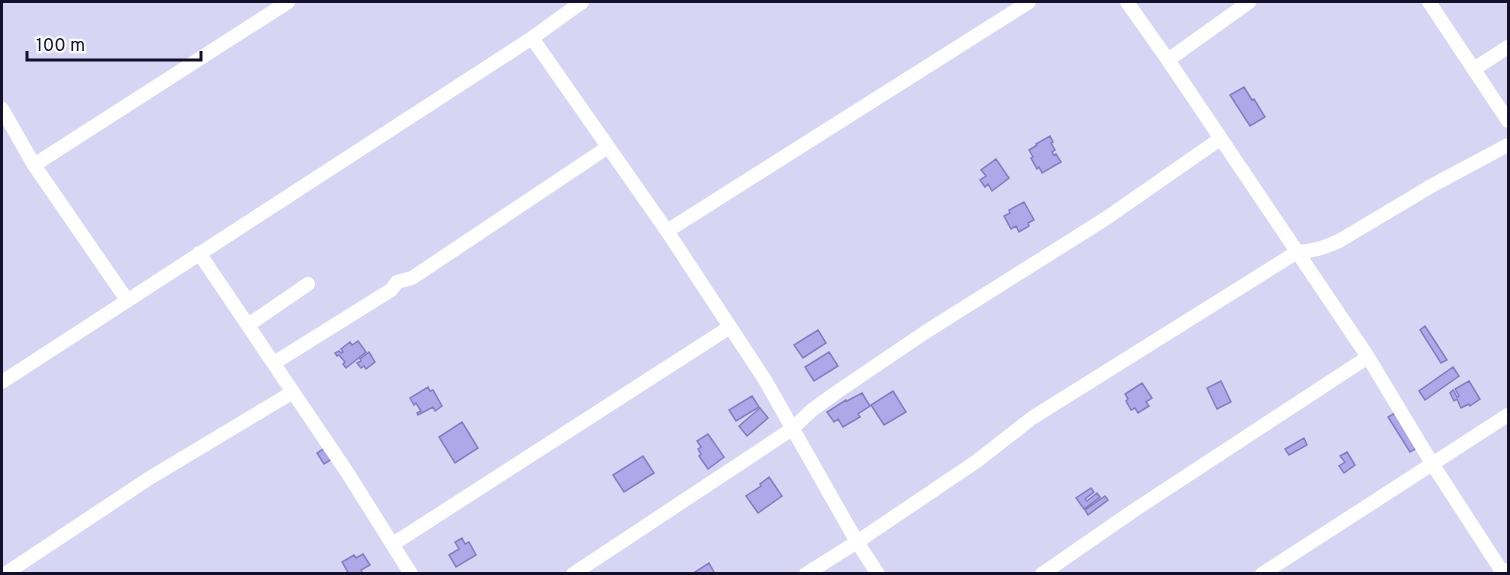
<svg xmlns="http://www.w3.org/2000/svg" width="1510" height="575" font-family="Overpass,sans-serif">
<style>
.building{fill:#aea7e8;stroke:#847bc1;stroke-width:1.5}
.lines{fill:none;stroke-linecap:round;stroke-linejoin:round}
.minor{stroke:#fff;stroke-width:14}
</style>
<rect width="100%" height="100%" fill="#d7d5f4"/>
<path class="building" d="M1244,87L1252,100L1254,99L1265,117L1250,126L1230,95Z
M1050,136L1053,142L1051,143L1055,150L1052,152L1054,155L1056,154L1061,162L1042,173L1039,167L1037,169L1031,158L1033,157L1029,150L1037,145L1036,144Z
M996,159L1009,178L992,191L988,184L985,187L980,180L986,176L981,170Z
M1024,202L1034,220L1028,223L1029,226L1019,232L1016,226L1011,229L1004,216L1010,213L1009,210Z
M1425,326L1447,360L1441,363L1420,330Z
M818,330L826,343L803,358L794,345Z
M358,341L366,352L346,368L343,364L345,362L339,355L337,356L335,353L339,351L341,353L343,352L341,349L350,342L352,345Z
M369,352L375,362L366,369L364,366L361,368L357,363L361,361L360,359Z
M829,352L838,366L814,381L805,367Z
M1453,367L1459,376L1425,400L1419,391Z
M1221,381L1231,402L1217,409L1207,388Z
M1469,381L1480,399L1470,406L1469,404L1461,408L1457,399L1454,401L1450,393L1453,390L1457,397L1459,396L1455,389Z
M1142,383L1152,398L1146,402L1149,406L1138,413L1135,408L1131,410L1126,401L1128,399L1125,394Z
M428,387L430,391L433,390L442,406L435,411L433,407L418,415L417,413L421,411L416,403L414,405L410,398Z
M893,391L906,412L884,425L871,405Z
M862,393L870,406L858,414L860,417L843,427L838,419L834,422L827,412L846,400L847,401Z
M752,396L759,407L736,421L729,410Z
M760,408L768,418L747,436L739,426Z
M1395,413L1417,448L1410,452L1388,417Z
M462,422L478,448L455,463L439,437Z
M708,434L724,457L708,469L699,456L701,454L698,449L701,447L697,441Z
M1304,438L1307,445L1289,455L1285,449Z
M325,448L332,459L324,464L317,453Z
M1347,452L1355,465L1344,473L1339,466L1345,462L1340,456Z
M643,456L654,473L624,492L613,475Z
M769,477L782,496L758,513L746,496L761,486L760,484Z
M1091,488L1094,492L1085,499L1087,501L1097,493L1100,497L1084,509L1076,498Z
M1105,496L1108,500L1088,515L1085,510Z
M462,538L465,544L469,542L476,555L456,567L449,555L459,549L455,542Z
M363,554L370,565L361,570L363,574H349L342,562L354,555L356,558Z
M709,563L715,574H692Z"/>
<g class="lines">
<path class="minor" d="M1127,2L1168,60L1368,357L1433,465L1503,573L1508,570
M1429,2L1508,121
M532,38L667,231L765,380L857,542L878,574
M1168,60L1249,2
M1474,69L1508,47
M2,109L34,165L127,300
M34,165L288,2
M667,231L1029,2
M199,253L347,472L411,574
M248,325L308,284
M274,363L391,290L397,282L412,278L608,147
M2,382L532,38L582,2
M393,544L730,327
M5,574L148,479L293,392
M573,574L792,429L812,410L837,392L924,333L1105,219L1220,139
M806,574L857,542L977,461L1032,418L1297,252C1314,251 1323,248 1339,241L1433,185L1508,145
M1042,574L1136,509L1368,357
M1262,574L1508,415"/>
</g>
<rect width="1510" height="575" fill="none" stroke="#140f2a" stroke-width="6"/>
<path d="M27 51v9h174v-9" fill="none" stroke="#140f2a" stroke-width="3"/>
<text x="36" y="51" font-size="18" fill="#140f2a" stroke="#fafafa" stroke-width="4.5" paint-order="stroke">100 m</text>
</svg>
